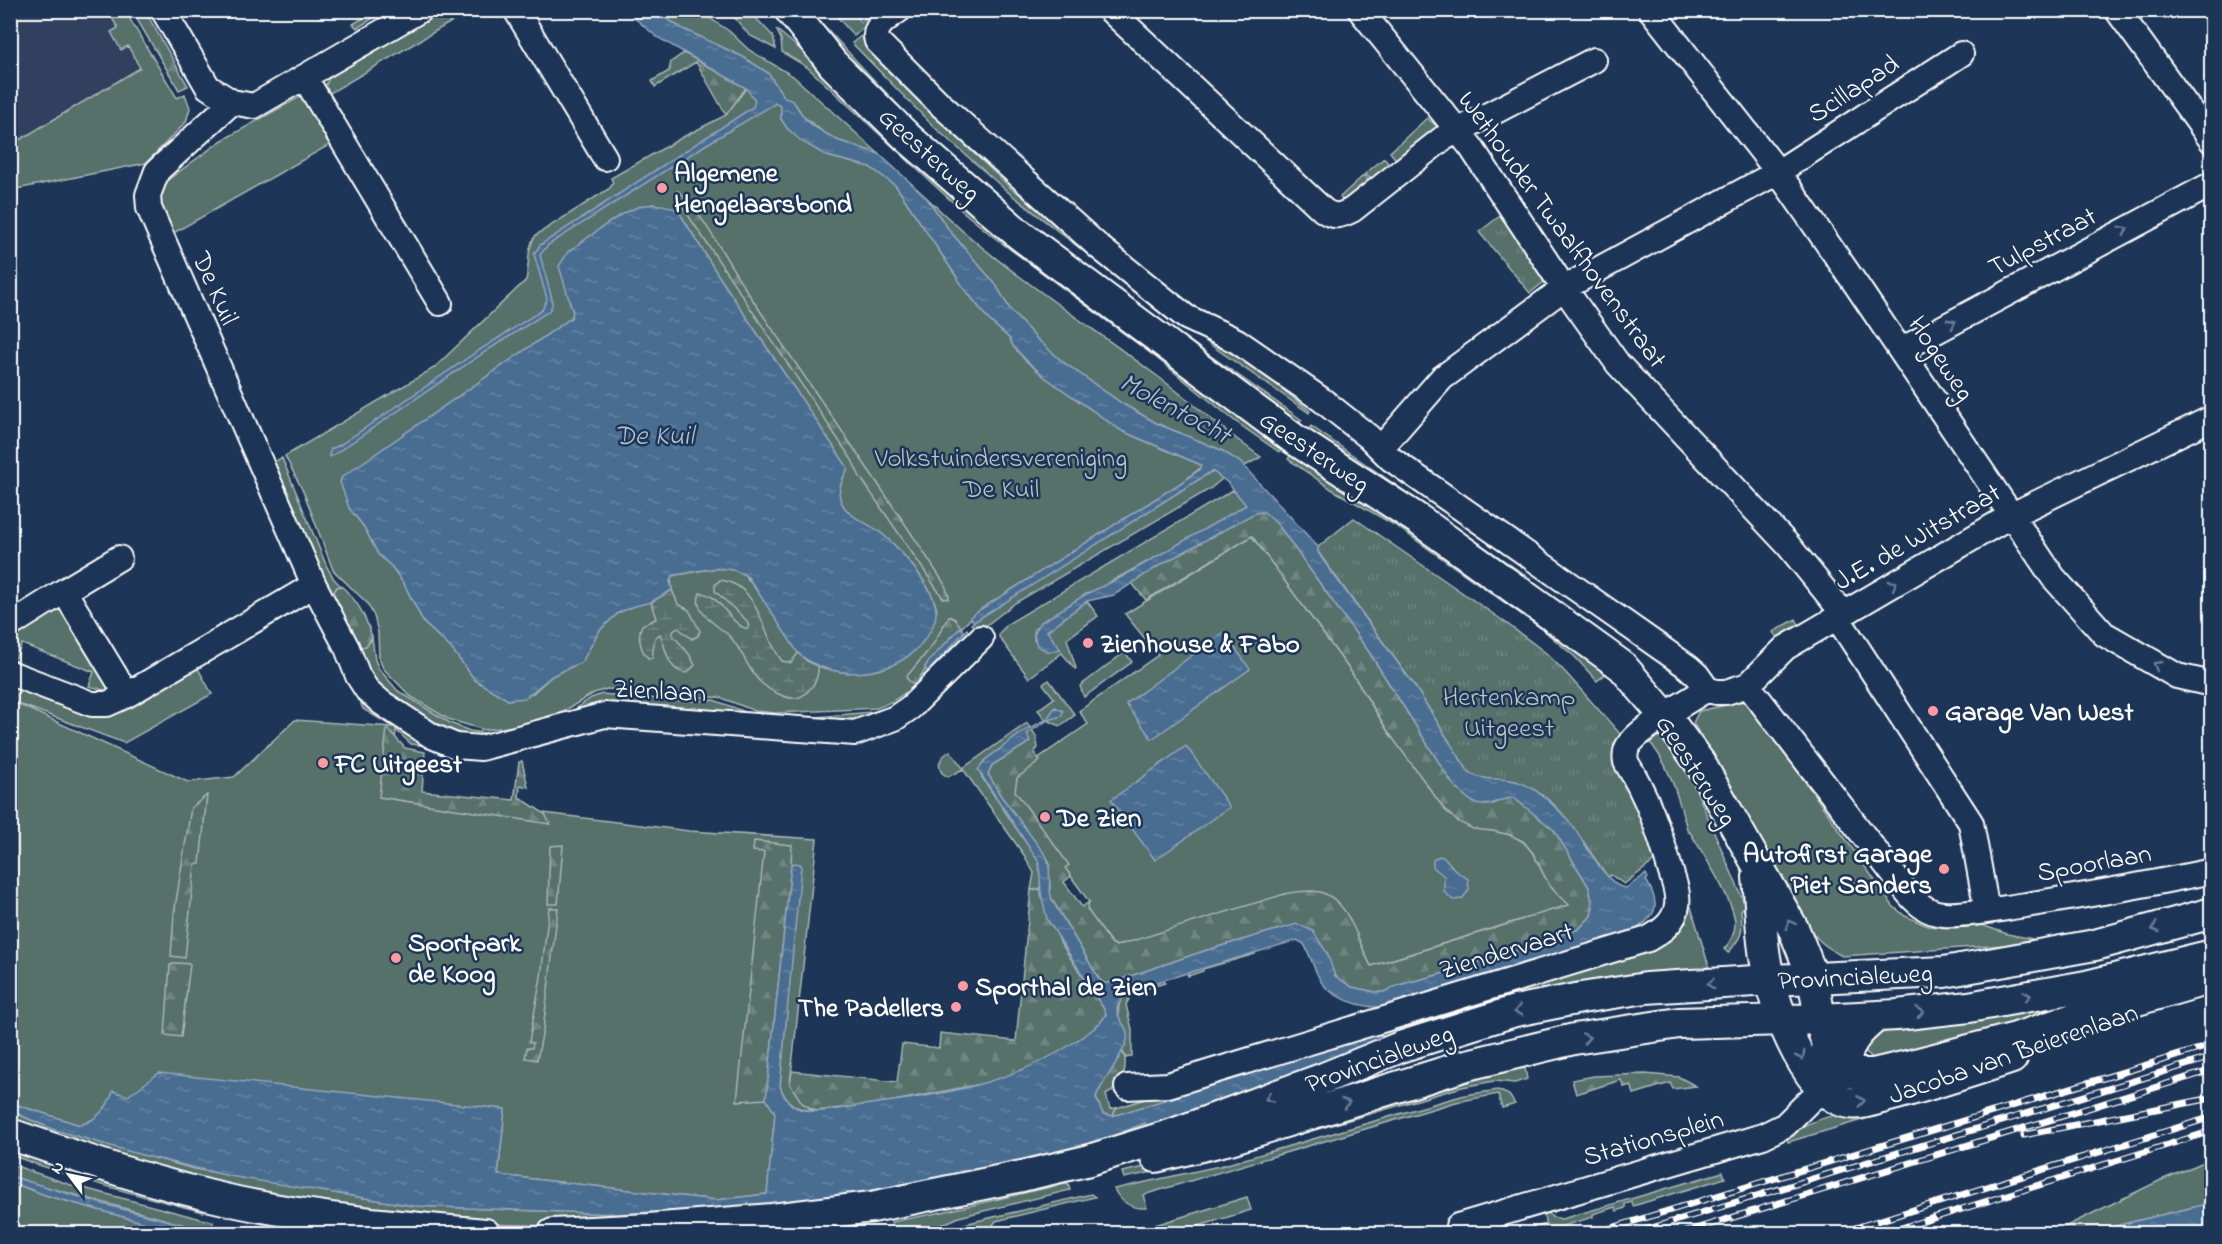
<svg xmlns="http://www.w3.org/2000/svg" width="2222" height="1244" font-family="'Indie Flower',sans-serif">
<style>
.built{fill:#304061}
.green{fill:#566f6b;stroke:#aab7b5;stroke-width:1.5;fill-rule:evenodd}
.forest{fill:url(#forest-firs);stroke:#aab7b5;stroke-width:1.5}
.wetland{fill:url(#wetland-marsh);stroke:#aab7b5;stroke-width:1.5}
.park{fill:url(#park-tufts);stroke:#aab7b5;stroke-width:1.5}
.water{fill:url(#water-ripples);stroke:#92a7bd;stroke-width:1.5}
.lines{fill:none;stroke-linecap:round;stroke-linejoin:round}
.minor-casing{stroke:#fff;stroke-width:28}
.major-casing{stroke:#fff;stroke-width:34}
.minor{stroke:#1d3557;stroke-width:24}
.major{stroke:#1d3557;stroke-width:30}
.rail-casing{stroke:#fff;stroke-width:7}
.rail{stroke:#1d3557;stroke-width:4.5;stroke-dasharray:14;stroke-linecap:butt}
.oneway{stroke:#6c7c92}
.poi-dot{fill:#ff9aa2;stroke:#1d3557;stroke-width:2}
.labels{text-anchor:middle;stroke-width:5;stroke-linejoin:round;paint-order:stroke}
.street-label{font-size:27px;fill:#fff;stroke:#1d3557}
.poi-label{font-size:27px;font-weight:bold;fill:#fff;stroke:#1d3557;text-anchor:start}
.park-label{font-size:27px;fill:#bbc5c4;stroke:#1d3557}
.water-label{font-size:28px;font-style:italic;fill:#b7c5d3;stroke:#1d3557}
</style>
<defs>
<pattern id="forest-firs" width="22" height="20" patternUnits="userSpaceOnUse" patternTransform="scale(1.5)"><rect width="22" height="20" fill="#566f6b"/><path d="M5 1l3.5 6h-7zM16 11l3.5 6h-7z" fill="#6f8581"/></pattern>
<pattern id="wetland-marsh" width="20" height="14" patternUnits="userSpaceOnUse" patternTransform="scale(1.5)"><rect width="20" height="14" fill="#566f6b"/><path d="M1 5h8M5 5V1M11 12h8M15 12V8" fill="none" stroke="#6f8581"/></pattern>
<pattern id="park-tufts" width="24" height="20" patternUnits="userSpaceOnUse" patternTransform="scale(1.5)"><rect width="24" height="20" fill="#566f6b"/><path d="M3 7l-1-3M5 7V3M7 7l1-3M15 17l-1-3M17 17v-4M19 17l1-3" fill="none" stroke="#6f8581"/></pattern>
<pattern id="water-ripples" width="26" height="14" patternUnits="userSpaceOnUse" patternTransform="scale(1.5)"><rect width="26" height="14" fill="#4a6d91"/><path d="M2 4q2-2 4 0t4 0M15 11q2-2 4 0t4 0" fill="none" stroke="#6583a2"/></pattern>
</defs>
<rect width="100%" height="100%" fill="#1d3557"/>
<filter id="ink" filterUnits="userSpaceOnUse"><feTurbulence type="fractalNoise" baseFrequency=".0167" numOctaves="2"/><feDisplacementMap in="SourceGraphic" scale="12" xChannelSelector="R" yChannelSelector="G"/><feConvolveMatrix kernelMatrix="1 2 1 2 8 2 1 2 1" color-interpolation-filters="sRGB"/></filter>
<g filter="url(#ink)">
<path class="built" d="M11,11H108L118,28L111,33L120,50L128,46L141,68L11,144Z"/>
<path class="green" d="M108,11H125L177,98L185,94L190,108L186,122L146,163L11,190V145L140,68L128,46L121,50L111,32L118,28Z
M375,11H385L357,28L353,24Z
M444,11H470L325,96L323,91L329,78Z
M655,11H699L729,31L749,50L793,76L879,154L837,140L823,132L803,116L796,105L785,98L768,73L743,57L681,28Z
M729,11H741L744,15L749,11L773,36L776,49L749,35Z
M796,11H811C845,49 880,88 917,124C1033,236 1170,327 1302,420L1298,424L1022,226Z
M832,11H851L861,22L867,17L870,22L854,36Z
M776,29L1216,399L1241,419L1282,448L1279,452L1236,422L1154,356L995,238L961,210L807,67L782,52L781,39Z
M861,36L964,144L1012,189L1025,197L1032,206L1039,209L1051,219L1052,222L1108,268L1110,272L1008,192L959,149L933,126L852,43Z
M746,88L764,109L775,103L781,107V119L787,128L802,141L827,156L870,167L896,186L964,288L989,320L1010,339L1013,346L1025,360L1046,378L1122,431L1201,465L1200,468L1184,481L981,609L942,646L927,671L967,629L971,638L919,688L914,686C903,695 891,703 877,708L776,713L755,711L719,697L695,698L646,691L607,689L594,693L564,711L522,725L484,730L448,719L410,696L383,668L379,658L378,632L374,616L367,603L333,570L304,493L285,456L434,368L526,280C530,264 526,248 536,235L610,188L613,183L611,178L683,137L726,115ZM654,204L679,212L718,275L848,468C844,476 837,489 840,499C845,517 868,523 881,533C901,549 933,586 937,611L848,673L825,669L807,661L793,645L772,611L744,574C721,562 699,573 674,575L671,577L672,590L651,602L635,605L618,613L599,631L582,662L552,676L533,693L508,700L475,680L451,648L424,623L404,584L392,567L378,554L364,527L349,508L341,479L571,318L573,313L568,252C594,235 622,208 654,204Z
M305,94L331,144L170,235L157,206L161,185L221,141Z
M1427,118L1439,128L1398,162L1390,152Z
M1384,158L1391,167L1374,182L1365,174Z
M1364,175L1371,184L1345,204L1340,197Z
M926,197C992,263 1074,314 1149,370C1188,398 1222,430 1261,457L1245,466L1221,450L1158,424L1123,404L1063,362L1037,339L1011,311L996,285L949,230Z
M1205,341C1234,345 1285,393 1310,411L1309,413Z
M1311,426L1532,580L1529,584L1308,431Z
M1291,455L1351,495L1388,513L1608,672L1597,681L1575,657L1542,629L1396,526L1333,490L1288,459Z
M282,458L327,567L334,579L341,586L337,587L332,596L271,463Z
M1212,471L1223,478L1210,489L1015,603L979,631L971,624L980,617Z
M1233,490L1246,504L1245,506C1178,548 1106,581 1040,623L1034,630V640L1060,649L1047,631L1087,601L1098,616L1067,639L1076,668L1075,669L1062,653L1029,678L999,637L1000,632L1009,623Z
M1252,536L1352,673L1389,733L1473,829C1489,830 1510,831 1523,842C1536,852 1540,872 1550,885C1555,893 1562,899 1569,905L1371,966L1352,926L1117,946L1111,943L1086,909L1089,902L1085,896L1003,782L1088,724L1079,711L1158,655L1125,614Z
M58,608L63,609L109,686L108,691L89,686L94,672L22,644L16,658L11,656L10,635Z
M1796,619L1801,629L1780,642L1773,632Z
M372,637L375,660L379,669L398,691L450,723L470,731L493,734L571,712L591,698L602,694L682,701L714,700L748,713L771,718L795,719L871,712L902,704L858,724L636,711L509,735L458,739L377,688L356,645L370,642Z
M1125,652L1132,662L1084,697L1080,686Z
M195,663L212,694L124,743L11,701L188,782L234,777L295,720L393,727L363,709L361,704L366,702L441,748L411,744L396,730L390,794L689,831L817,839L790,1084L810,1109L816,1111C797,1110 786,1104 780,1086L800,864L791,865L766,1098L775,1113L767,1194L716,1200L498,1175L505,1110L128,1096L110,1100C104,1112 93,1121 80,1125L11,1103V681L92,712Z
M1049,680L1075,715L1060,726L1049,721L1053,718L1051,715L1046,720L1038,710L1054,698L1043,684Z
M1745,701L1750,704L1893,906L1905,916L1928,926L1950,928L1982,925L2007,934L2033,939L2005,945L1842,956C1813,941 1806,926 1794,896L1693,723L1699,711Z
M1027,723L1030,728L985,760L981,765V776L1039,862L1041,875L1040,889L1031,890L1034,873L1024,855L963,769L948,777L942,773C936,763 941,757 950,751L963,768Z
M1656,736L1664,738L1689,773L1747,909L1745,914L1743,908L1741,910C1743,932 1743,936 1728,953L1724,949C1730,943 1735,933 1735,924C1736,904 1701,851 1690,832H1688C1678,799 1671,766 1648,740Z
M1670,837L1709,967L1594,983L1267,1091L945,1190L587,1227L488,1224L430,1219L219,1187L11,1124L10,1111L52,1129L194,1169L328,1192L414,1206L617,1214L962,1176L1108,1138L1145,1123L1387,1038L1377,1034L1113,1116L1116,1108L1667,938Z
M1254,952L1255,954L1203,969V971L1188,976L1187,972Z
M2211,972L1875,1060L1866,1052L1865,1046L1879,1033Z
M1164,980L1165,983L1132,993L1126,1005L1132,1029V1056L1126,1058L1122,1050L1126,1042C1109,995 1120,993 1164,980Z
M1525,1068L1527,1079L1515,1083L1494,1081L1462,1087L1213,1160L1124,1178L1122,1172L1176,1160L1462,1078Z
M1498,1090L1509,1095L1515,1104L1502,1108L1498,1094L1456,1102L1143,1195L1147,1208C1131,1209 1121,1203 1114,1189L1224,1165L1440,1102L1465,1095Z
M1878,1111L1879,1115L1788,1142L1786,1136C1818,1115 1841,1113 1878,1111Z
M10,1147L205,1206L203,1212C138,1195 74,1179 11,1155Z
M2211,1159V1203L2086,1233L2050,1234L2159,1181Z
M10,1164L68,1184L213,1222V1232L205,1233L204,1230L32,1183L11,1176Z
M1723,1172L1725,1178L1633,1206L1632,1202L1625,1204V1208L1617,1211L1615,1207L1593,1214V1217L1539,1233L1513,1234L1546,1224L1542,1211L1545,1209L1552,1217L1562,1219Z
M10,1182L45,1195L181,1233H11Z
M1068,1183L1070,1190L959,1217L924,1233H896L891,1222L942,1212Z
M1091,1194L1095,1197L996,1221L987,1233H974L970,1227L962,1229L961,1233L941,1234L960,1225Z
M1247,1197L1251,1210L1176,1233H1139L1155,1225Z"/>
<path class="forest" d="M132,11H145L188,86L179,90Z
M684,53L746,88L726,115L696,62L655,87L652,81L669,71L671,62Z
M678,191C696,203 729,264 743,285C809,386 880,483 945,585L949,597L948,599L943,598L860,477L852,460L684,209L675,193Z
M1264,511L1279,526L1369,652L1452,783L1493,804L1507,798H1514L1554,830L1589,887L1593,907L1591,916L1579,929L1512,952L1504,953L1449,972L1399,985L1384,992H1375L1352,987L1340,981L1331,970L1327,953L1283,928L1204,951L1110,983H1104L1099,979L1050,896L1049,861L1001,796L988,774L992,765L1030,742L1027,734L1032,730L1036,736L1038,748L1034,752L1040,761L1017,778L1015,791L1069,865L1065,868L1071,876L1064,882L1082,907L1089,902L1087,909L1111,943L1116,946L1288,893C1296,892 1305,891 1312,891C1348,892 1357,941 1371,966L1569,905L1549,885L1533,853L1523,841L1510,835L1493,831L1473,829L1457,821L1445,810L1389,733L1352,673L1252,536L1146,600L1131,582L1203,540L1255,513Z
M341,586C358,601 365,615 372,637L366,646L361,647L356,645L332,596L337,587Z
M949,616L955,619L961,627L929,661L925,667V670L919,678L920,681L915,686L907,679V676L932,646Z
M387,728L405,748L425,752L422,791L514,800L519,762L522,761L528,787L520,785L519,797L545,814L550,824L379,797Z
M207,795L200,864H195L185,958L171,956L174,914L191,808Z
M754,841L792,845L791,865L766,1099L737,1101L764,852L753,851Z
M563,845L558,904H548L550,846Z
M1040,889L1060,942L1104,1009L1106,1014L1100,1025L1060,1052L1033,1067L991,1082L889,1102L816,1111L802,1103L790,1084L792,1071L897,1082L902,1044L939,1048L940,1033L1016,1041L1031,890Z
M549,908H558L543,1030L537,1060L525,1058L527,1048H532L533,1043L529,1042L541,977Z
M176,963L190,964L181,1037L165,1035L170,965Z
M1122,1050C1130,1066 1122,1087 1106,1095L1110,1109L1116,1108L1113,1116L1103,1114L1096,1098L1097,1094Z
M1645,1074L1679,1077L1696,1086L1673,1089L1670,1083L1634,1094L1631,1085L1624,1087L1621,1080L1576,1094L1572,1080L1594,1076Z"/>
<path class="wetland" d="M720,580C761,585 761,635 782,661L791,663L798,653L807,661L818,666C819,676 815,684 808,691C801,699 793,700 783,696C749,682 752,665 732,639C723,627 691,615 700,593C720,593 728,623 747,629L749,626L746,620L715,591V585Z
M672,590L678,604L689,610L700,631L698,636L692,639L678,628L675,629L672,634L689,654L695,665L687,673C666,671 667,649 660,634L655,638L652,658H648C640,650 637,635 642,625L656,619L651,602Z"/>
<path class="park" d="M1501,215L1545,281L1530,293L1479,232Z
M1354,518L1502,620L1546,653L1566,673L1622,736L1629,784L1657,859L1624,884L1611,875L1608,877C1583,845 1564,801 1524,785C1504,777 1487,783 1469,773L1414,685L1318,552V547Z"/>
<path class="water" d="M626,11H655L681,28L743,57L768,73L785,98L793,101L803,116L813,126L837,140L879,154L926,197L949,230L996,285L1011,311L1037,339L1063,362L1123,404L1158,424L1221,450L1240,462L1318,547V552L1323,560L1414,685L1469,773C1483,781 1495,778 1510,780C1532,783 1552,803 1567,819C1581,833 1606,888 1626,888L1646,874L1648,878L1646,880C1662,906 1657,916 1632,932L1382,1007C1363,1008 1334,999 1322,983C1314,971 1311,956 1304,944L1297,940L1134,989C1098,1014 1131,1019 1127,1040C1124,1053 1104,1081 1097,1094L1096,1098L1103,1114L1113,1116L1377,1034L1387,1038L1334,1060L1149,1128L1145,1123L1108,1138L962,1176L880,1191L755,1206L617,1214L414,1206L229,1176L138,1154L52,1129L11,1111V1103L80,1125C97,1120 108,1107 113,1091L128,1096L159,1073L505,1109L498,1175L716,1200L767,1194L775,1113L766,1099L791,865L794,863L800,864L801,867L780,1086C784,1098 791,1108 804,1110C823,1114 845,1107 863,1105C937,1096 1013,1084 1076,1041C1088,1033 1098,1027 1106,1015L1104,1009L1047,919L1041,894L1039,862L978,770L985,760L1023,732L1047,719L1055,707L1063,711L1062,716L1048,720L1027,734L1030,742L992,765L988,774L1001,796L1047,857C1052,871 1047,886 1052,900L1099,979L1104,983H1110L1204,951L1297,924L1313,931L1327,953L1335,976L1352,987L1375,992H1384L1399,985L1449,972L1504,953L1512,952L1579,929L1591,916L1593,907L1589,887L1554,830L1514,798C1506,798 1501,800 1494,803C1477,811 1463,795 1452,783L1369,652L1279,526L1264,512L1255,513L1160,565L1114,595L1087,601L1047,631L1060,649L1049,652L1037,646L1034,635L1040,623L1086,594L1118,579L1246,505L1228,483L1212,471L974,622L970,617L981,609L1184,481L1199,470L1201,465L1122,431L1046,378L1026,360L1013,346L1010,339L989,320L964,288L896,186L870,167L827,156L801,141L787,128L781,119V107L776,103L707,144L548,245L540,255L552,299V305L549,311L485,352L330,457L329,454L331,449L340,445L472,355L542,310L547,299L534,254L540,245L753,107L755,100L746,88L657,37Z
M644,205C657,204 669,204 679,212L718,275L848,468C844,476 837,489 840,498C845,517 867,522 881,533C898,547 934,587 936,610C937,620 931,631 925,639C898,678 833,684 798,653L748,577C725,561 697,572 672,576L670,581L672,590L651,602L635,606L618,613L599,631L582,662L552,676L525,698L508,700L475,680L451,648L424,623L404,584L392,567L378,554L364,527L349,508L340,482L342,477L571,318L573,313L559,266L568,252C591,236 617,213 644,205Z
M961,627L964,632L929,671L925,670V667L929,661Z
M1224,632L1250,669L1152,739L1126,704Z
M1186,746L1230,807L1155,860L1111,800Z
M1439,856L1445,858L1456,871L1468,879L1469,890L1462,899L1453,900L1444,892V876L1433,867V860Z
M10,1176L103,1204L204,1230L205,1233H181L45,1195L11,1182Z
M2211,1203V1233H2086Z"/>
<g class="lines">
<g class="minor-casing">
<path id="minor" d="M163,10L208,87L232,102L254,106L420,10
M516,10L605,158
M899,10C888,18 872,26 877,41L941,105L1099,247L1186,317L1237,341L1322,400L1369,437L1391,459L1688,667L1697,675L1707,689
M1110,10L1323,210C1334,218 1340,216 1352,210L1442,139L1594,60
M1360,10L1471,147L1564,288L1618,364L1788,545L1843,613
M1651,10L1778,172L1857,286L2053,577L2104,634L2177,676L2212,684
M2117,10L2212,141
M305,78L440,303
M232,102L157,171L148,195L149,208L314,585L347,648L358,676L367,690L382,703L432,736L456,746L481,748L605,715L855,733L895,718L911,707L981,638
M1901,350L2212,184
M1381,448L1442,378L1564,288L1778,172L1961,54
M64,591L119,558
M1837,617L1971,823L1987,911
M10,625L64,591L127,695
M10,673L92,704H107L127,695L314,585
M1748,685L1904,888C1914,901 1926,913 1944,914C1966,916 2004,908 2026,905C2088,895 2150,884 2212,871
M1127,1087L1168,1085L1648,939C1662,931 1675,922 1677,905C1679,893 1673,880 1670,869C1659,830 1647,796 1626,762C1625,757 1625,753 1627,748C1635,730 1689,701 1707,689L1716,692H1726L1748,685L1785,648L2012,515L2212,418
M1458,1226L1763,1136L1785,1125L1809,1101L1837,1079"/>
</g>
<g class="major-casing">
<path id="major" d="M790,10L833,64L907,137L1020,235L1294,439L1419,520L1622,666L1665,716L1700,763L1794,930L1813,977L1820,1019L1827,1045L1831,1059L1838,1067L1847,1072L1860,1074H1873L1911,1065L2016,1038L2076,1018L2212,978
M1758,877C1761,911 1761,948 1770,981C1779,1016 1808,1097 1849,1103C1861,1105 1874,1100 1885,1097C1928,1086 1970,1072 2012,1058
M1847,1072C1842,1046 1859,1030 1877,1016
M10,1134C85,1160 160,1185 237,1202C318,1219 403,1227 485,1234
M1156,1157L1230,1139L1467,1065L1574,1039L1679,1023L1820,1019L1897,1015L1969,1007L2086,986L2212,955
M553,1234L649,1229L772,1219L872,1207L1022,1176L1086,1161L1173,1134L1324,1078L1403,1046L1515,1011L1581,998L1646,988L1770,980L1944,972L2095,945L2212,913"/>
</g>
<use href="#minor" class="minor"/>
<use href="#major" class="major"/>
<g class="rail-casing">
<path id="rail" d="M2024,1135L2212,1098
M1592,1234L2212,1045
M1632,1234L2212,1057
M1679,1234L2212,1070
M1836,1234L2212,1117
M1882,1234L2212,1131"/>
</g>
<use href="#rail" class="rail"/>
</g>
<defs><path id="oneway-chevron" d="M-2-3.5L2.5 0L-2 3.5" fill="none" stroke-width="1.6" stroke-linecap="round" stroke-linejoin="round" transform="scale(1.5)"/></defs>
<g class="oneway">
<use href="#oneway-chevron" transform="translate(2124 230) rotate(-28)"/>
<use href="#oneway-chevron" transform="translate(1952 323) rotate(-28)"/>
<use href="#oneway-chevron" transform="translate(1893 584) rotate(-30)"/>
<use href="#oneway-chevron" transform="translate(2157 665) rotate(-150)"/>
<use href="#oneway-chevron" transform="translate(1790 924) rotate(-119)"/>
<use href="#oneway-chevron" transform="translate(2155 928) rotate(164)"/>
<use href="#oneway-chevron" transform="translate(1711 984) rotate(176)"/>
<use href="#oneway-chevron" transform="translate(2027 996) rotate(-10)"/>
<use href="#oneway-chevron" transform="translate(1518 1011) rotate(167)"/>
<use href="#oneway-chevron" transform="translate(1920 1012) rotate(-6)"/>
<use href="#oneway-chevron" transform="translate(1586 1038) rotate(-9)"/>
<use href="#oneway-chevron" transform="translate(1801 1056) rotate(63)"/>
<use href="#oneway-chevron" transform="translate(1269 1098) rotate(160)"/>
<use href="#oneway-chevron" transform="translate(1861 1101) rotate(-7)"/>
<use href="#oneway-chevron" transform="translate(1346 1103) rotate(-17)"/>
</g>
</g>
<g class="poi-dot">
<circle cx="662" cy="188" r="6"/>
<circle cx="1088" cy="643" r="6"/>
<circle cx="1933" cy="711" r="6"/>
<circle cx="323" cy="763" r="6"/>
<circle cx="1045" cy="817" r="6"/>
<circle cx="1944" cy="869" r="6"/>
<circle cx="396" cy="958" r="6"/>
<circle cx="963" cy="986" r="6"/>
<circle cx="956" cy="1007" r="6"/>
</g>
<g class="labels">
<g class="street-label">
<text transform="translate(1853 88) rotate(-33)" y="9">Scillapad</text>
<text transform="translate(930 154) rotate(42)" y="9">Geesterweg</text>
<text transform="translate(1563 229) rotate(54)" y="9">Wethouder Twaalfhovenstraat</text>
<text transform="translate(2042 241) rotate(-28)" y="9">Tulpstraat</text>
<text transform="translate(216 288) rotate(66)" y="9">De Kuil</text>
<text transform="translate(1942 358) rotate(56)" y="9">Hogeweg</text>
<text transform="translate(1315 451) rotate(34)" y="9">Geesterweg</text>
<text transform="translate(1917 536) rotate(-30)" y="9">J.E. de Witstraat</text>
<text transform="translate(660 690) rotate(3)" y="9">Zienlaan</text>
<text transform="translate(1697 770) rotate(57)" y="9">Geesterweg</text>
<text transform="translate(2094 862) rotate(-10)" y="9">Spoorlaan</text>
<text transform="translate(1506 950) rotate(-17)" y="9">Ziendervaart</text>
<text transform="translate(1855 976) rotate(-3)" y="9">Provincialeweg</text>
<text transform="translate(2013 1053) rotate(-19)" y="9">Jacoba van Beierenlaan</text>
<text transform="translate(1379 1058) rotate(-20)" y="9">Provincialeweg</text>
<text transform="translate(1653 1137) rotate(-16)" y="9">Stationsplein</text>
</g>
<g class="poi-label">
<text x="674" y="181">Algemene<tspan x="674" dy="31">Hengelaarsbond</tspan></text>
<text x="1100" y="652">Zienhouse &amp; Fabo</text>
<text x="1945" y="720">Garage Van West</text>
<text x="335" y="772">FC Uitgeest</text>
<text x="1057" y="826">De Zien</text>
<text x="1932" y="862" text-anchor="end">Autofirst Garage<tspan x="1932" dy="31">Piet Sanders</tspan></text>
<text x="408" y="951">Sportpark<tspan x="408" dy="31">de Koog</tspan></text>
<text x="975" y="995">Sporthal de Zien</text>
<text x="944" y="1016" text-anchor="end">The Padellers</text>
</g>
<g class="park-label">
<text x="1001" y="466">Volkstuindersvereniging<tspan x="1001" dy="31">De Kuil</tspan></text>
<text x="1509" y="705">Hertenkamp<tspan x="1509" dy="31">Uitgeest</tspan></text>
</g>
<g class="water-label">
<text transform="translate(1176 407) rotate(28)" y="10">Molentocht</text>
<text x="654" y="444">De Kuil</text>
</g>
</g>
<rect width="2222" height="1244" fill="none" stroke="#1d3557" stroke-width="36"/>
<rect x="18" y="18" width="2186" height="1208" fill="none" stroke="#fff" stroke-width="2" filter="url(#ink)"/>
<g transform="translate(69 1175) rotate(302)" stroke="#1d3557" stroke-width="4.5" paint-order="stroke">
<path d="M0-4.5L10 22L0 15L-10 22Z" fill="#ffffff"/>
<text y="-9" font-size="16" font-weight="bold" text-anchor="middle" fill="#ffffff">N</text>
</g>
</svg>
